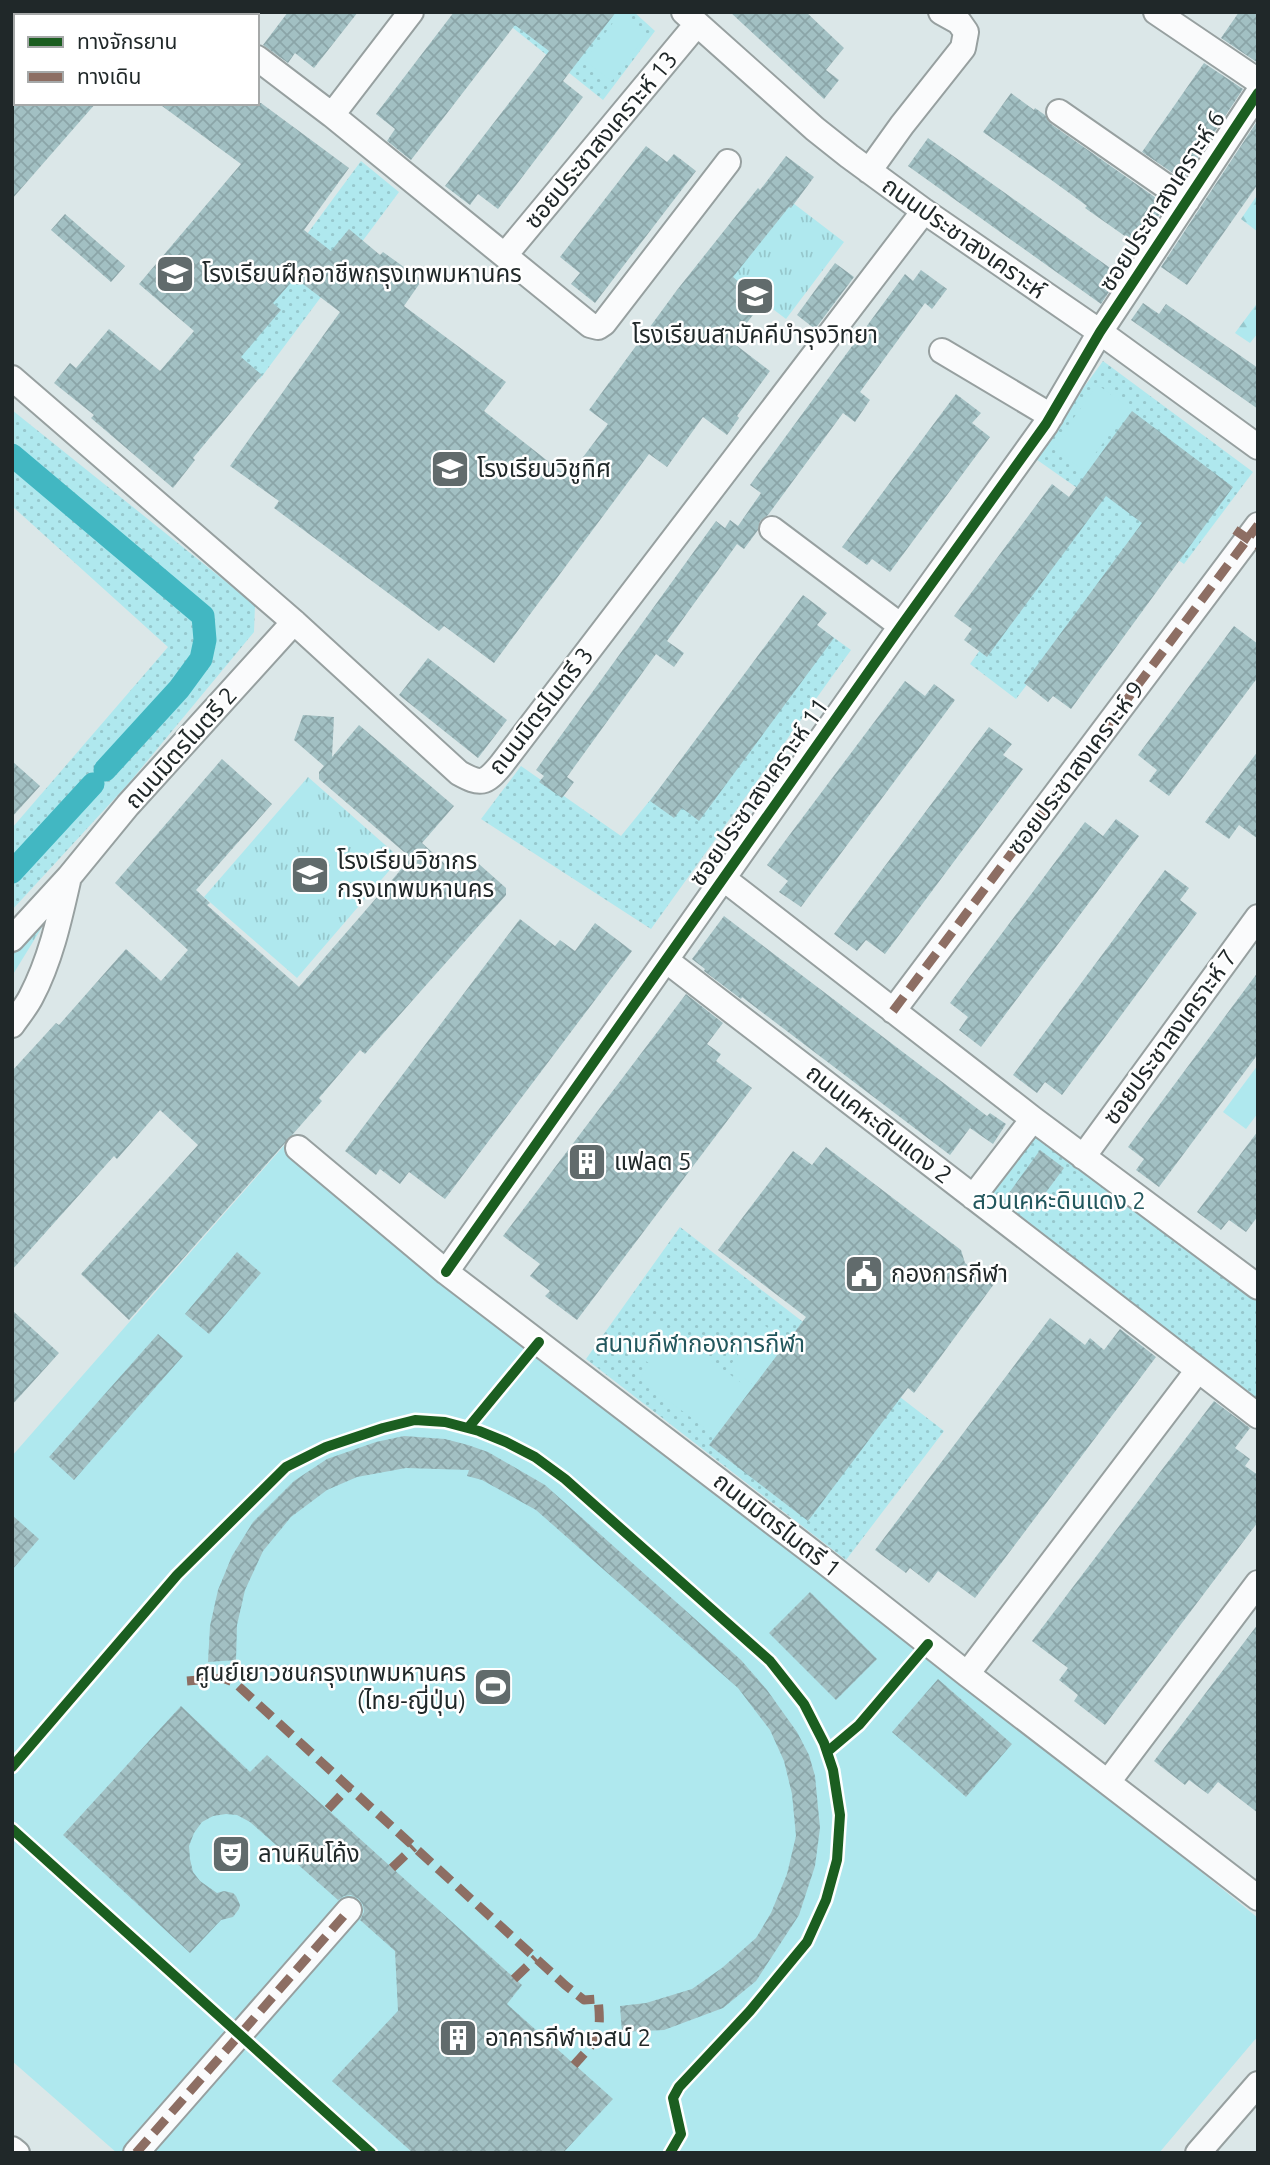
<svg xmlns="http://www.w3.org/2000/svg" width="1270" height="2165" font-family="Ubuntu,'Noto Sans Thai',sans-serif">
<style>
.grass{fill:url(#grass-tufts)}
.forest{fill:url(#forest-firs)}
.park{fill:url(#park-dots)}
.pitch{fill:#afe8ee}
.lines{fill:none;stroke-linecap:round;stroke-linejoin:round}
.canal{stroke:#42b7c2;stroke-width:23}
.building{fill:url(#building-cross-hatch)}
.minor-casing{stroke:#97a0a0;stroke-width:28}
.minor{stroke:#fafbfc;stroke-width:24}
.quiet{stroke:#8d6e63;stroke-width:9;stroke-dasharray:18 9;stroke-linecap:butt}
.cycleway-casing{stroke:#fff;stroke-width:15}
.cycleway{stroke:#1b5e20;stroke-width:10}
.labels{text-anchor:middle;stroke-width:5;stroke-linejoin:round;paint-order:stroke}
.street-label{font-size:24px;fill:#202829;stroke:#fff}
.poi-label{font-size:24px;fill:#202829;stroke:#fff;text-anchor:start}
.park-label{font-size:24px;fill:#22575d;stroke:#fff}
</style>
<defs>
<pattern id="grass-tufts" width="24" height="20" patternUnits="userSpaceOnUse" patternTransform="scale(1.75)"><rect width="24" height="20" fill="#afe8ee"/><path d="M3 7l-1-3M5 7V3M7 7l1-3M15 17l-1-3M17 17v-4M19 17l1-3" fill="none" stroke="#96c7cc"/></pattern>
<pattern id="forest-firs" width="22" height="20" patternUnits="userSpaceOnUse" patternTransform="scale(1.75)"><rect width="22" height="20" fill="#afe8ee"/><path d="M5 1l3.5 6h-7zM16 11l3.5 6h-7z" fill="#96c7cc"/></pattern>
<pattern id="park-dots" width="8" height="8" patternUnits="userSpaceOnUse" patternTransform="scale(1.75)"><rect width="8" height="8" fill="#afe8ee"/><path d="M2 2h.1M6 6h.1" fill="none" stroke="#96c7cc" stroke-width="1.8" stroke-linecap="round"/></pattern>
<pattern id="building-cross-hatch" width="8" height="8" patternUnits="userSpaceOnUse" patternTransform="scale(1.75)"><rect width="8" height="8" fill="#a2c0c3"/><path d="M0 0l8 8M0 8l8-8" fill="none" stroke="#8ba5a8"/></pattern>
</defs>
<rect width="100%" height="100%" fill="#dbe7e8"/>
<path class="grass" d="M789,200L844,242L786,319L731,277Z
M308,777L400,858L297,978L204,897Z
M52,911L12,976V950Z"/>
<path class="forest" d="M1258,194V232L1241,219Z
M1258,302V333L1250,343L1235,333Z"/>
<path class="park" d="M493,12H634L655,31L603,100Z
M361,161L399,192L260,379L223,348Z
M1103,361L1253,472L1184,564L1141,534L1016,699L970,664L1090,497L1033,457Z
M12,410L255,605L254,632L129,783L12,910V828L168,647L12,506Z
M801,614L851,650L651,929L481,819L521,766L621,836Z
M1035,1130L1258,1299V1404L983,1197Z
M680,1227L944,1431L846,1560L586,1359Z"/>
<path class="pitch" d="M620,13L647,34L612,81L585,61Z
M1098,385L1129,408L1083,470L1052,447Z
M1258,1065V1113L1246,1129L1223,1112Z
M294,1134L1258,1918V2036L1159,2153H117L12,2061V1456Z
M656,1321L754,1392L720,1439L639,1379L650,1364L633,1352Z
M761,1323L788,1342L756,1387L729,1367Z"/>
<g class="lines">
<path class="canal" d="M12,455L203,616L205,640L201,659L179,689L105,770
M12,872L93,784"/>
</g>
<path class="building" d="M288,12H358L314,68L295,53L288,63L263,45Z
M454,12H616L563,81L583,97L498,209L478,194L470,205L445,186L549,51L515,25L411,160L387,141L395,129L376,114Z
M730,12H806L844,48L826,70L839,80L824,99Z
M1239,12H1258V63L1221,38Z
M1204,63L1243,89L1183,180L1142,152Z
M1011,93L1034,110L1035,108L1045,115L1051,124L1166,205L1139,246L1085,208L1087,206L1050,179L983,132Z
M12,103H96L12,199Z
M158,103H261L349,168L304,230L331,251L349,229L380,255L383,252L422,280L404,306L506,382L484,411L568,477L608,424L589,410L677,290L758,188L760,190L786,156L814,177L791,208L789,207L733,277L763,302L732,342L770,371L737,416L739,418L727,435L703,417L667,467L649,454L494,663L444,626L439,631L274,508L279,501L230,466L340,312L295,278L273,303L281,310L241,357L262,375L193,458L195,460L173,488L91,418L94,415L54,383L70,363L76,368L109,329L160,371L194,331L139,284L241,164Z
M1258,120V184L1187,285L1161,267Z
M928,138L1120,275L1101,304L908,166Z
M646,146L667,162L674,154L696,171L595,303L571,284L580,273L560,257Z
M65,214L125,266L111,282L51,230Z
M835,263L854,277L815,329L797,315Z
M921,270L947,289L932,309L925,303L860,392L870,400L855,422L843,413L768,515L760,521L758,530L744,549L737,544L667,641L684,653L674,667L656,654L567,777L574,782L562,798L539,782L544,776L536,770L716,521L725,528L730,520L738,526L761,493L750,485L905,274L913,281Z
M1143,303L1159,314L1166,304L1258,368V409L1131,320Z
M956,394L981,413L972,423L990,437L890,572L872,559L867,565L842,547Z
M1132,411L1233,487L1071,709L1053,696L1048,702L1024,683L1142,523L1106,496L987,657L964,640L972,629L954,616L1052,484L1069,497Z
M803,595L827,613L817,625L834,638L699,821L682,808L674,818L650,801Z
M1234,626L1258,644V677L1169,796L1149,781L1157,770L1138,755Z
M428,658L507,720L478,758L399,695Z
M905,681L925,696L934,684L955,700L801,907L779,892L788,881L767,865Z
M303,715L334,717L332,757L359,725L454,806L422,843L456,874L471,857L506,888V895L365,1054L360,1050L319,1098L322,1101L129,1320L81,1274L198,1145L160,1110L117,1159L114,1156L12,1270V1071L56,1023L59,1025L126,949L161,981L188,950L115,883L222,759L272,804L196,890L210,903L207,905L299,987L411,858L319,779V772L324,766L294,740Z
M989,727L1012,744L1003,755L1023,769L885,954L866,940L857,951L834,934Z
M1258,751V839L1239,825L1229,839L1205,822Z
M12,761L40,786L12,817Z
M1116,819L1139,836L981,1047L959,1030L968,1017L950,1003L1085,822L1103,836Z
M1165,870L1189,888L1180,900L1197,913L1062,1095L1045,1082L1037,1093L1013,1075Z
M724,916L987,1116L990,1113L1006,1124L993,1144L970,1128L950,1155L742,997L741,999L704,971L705,969L692,959Z
M520,919L555,946L560,940L575,951L595,923L632,951L445,1199L409,1172L400,1184L380,1169L376,1175L345,1151Z
M1258,972V1054L1159,1187L1136,1170L1144,1159L1128,1147Z
M686,994L723,1023L707,1044L721,1054L716,1061L752,1088L577,1320L545,1296L550,1291L530,1276L540,1264L503,1236Z
M1258,1131V1216L1246,1232L1229,1220L1221,1230L1197,1212Z
M826,1147L961,1250L965,1263L994,1284L914,1393L908,1388L808,1521L709,1445L806,1317L718,1250L793,1151L812,1165Z
M1040,1150L1064,1168L1032,1211L1009,1193Z
M237,1252L261,1273L209,1334L185,1314Z
M12,1310L59,1353L12,1405Z
M1050,1318L1085,1345L1090,1338L1104,1350L1120,1329L1156,1357L975,1598L938,1571L929,1583L910,1568L906,1573L875,1550Z
M158,1334L183,1356L74,1480L49,1457Z
M1214,1401L1250,1428L1235,1448L1250,1459L1245,1466L1258,1475V1522L1105,1725L1074,1701L1078,1695L1059,1680L1068,1668L1032,1641Z
M404,1436L445,1439L468,1445L488,1452L545,1485L741,1660L767,1690L797,1732L809,1755L815,1776L820,1828L815,1866L799,1915L756,1981L723,2008L664,2030L622,2032L620,2006L646,2003L692,1989L722,1968L756,1938L771,1913L787,1874L796,1836L792,1794L784,1761L770,1730L738,1688L536,1510L482,1480L467,1476L469,1470L406,1468L357,1477L327,1490L291,1517L263,1551L245,1590L237,1625L236,1660L208,1662L210,1626L218,1590L232,1556L253,1522L294,1481L327,1459L376,1442Z
M12,1515L39,1539L12,1570Z
M810,1592L877,1659L836,1700L769,1633Z
M1258,1624V1813L1218,1782L1208,1794L1189,1780L1185,1785L1154,1761Z
M938,1679L1012,1744L966,1797L892,1732Z
M181,1706L250,1772L267,1755L522,1985L507,2004L613,2099L563,2153H413L332,2081L398,2011L395,1951L360,1920L364,1912L363,1905L359,1899L351,1895L344,1896L338,1900L250,1822L237,1815L226,1814L213,1816L202,1822L194,1833L189,1846L190,1859L193,1872L200,1881L217,1893L224,1891L233,1893L236,1896L240,1905L239,1909L233,1917L221,1920L190,1953L63,1835Z"/>
<g class="lines">
<g class="minor-casing">
<path id="minor" d="M198,12L202,16
M684,12L815,129L849,156L924,211L1100,332L1258,447
M1156,12L1258,81
M257,58L332,115L590,325L598,327L604,323L728,162
M1059,112L1187,201
M332,115L411,12
M869,171L902,125L963,48L966,32L959,22L941,12
M505,255L697,24
M942,351L1051,416
M12,378L294,622L459,773C481,785 485,784 501,765L924,211
M772,529L901,626
M724,879L1033,1119L1258,1287
M12,939L69,877L128,805L294,622
M667,961L1258,1416
M893,1011L1258,525
M12,1025C18,1016 26,1007 31,997C50,961 59,921 68,881
M298,1148L446,1272L825,1562L967,1674L1258,1898
M1083,1157L1258,917
M973,1197L1033,1119
M446,1272L901,626L1046,424L1100,332L1258,93
M967,1674L1198,1370
M1108,1782L1258,1583
M12,2149L17,2153
M136,2153L349,1910
M1198,2153L1258,2084"/>
</g>
<use href="#minor" class="minor"/>
<path class="quiet" d="M1235,530L1258,546
M893,1011L1258,525
M187,1681L223,1678L235,1683L565,1985L584,2000L598,1999C602,2035 598,2039 574,2065
M328,1809L349,1787
M392,1868L414,1847
M514,1979L536,1958
M136,2153L349,1910"/>
<g class="cycleway-casing">
<path id="cycleway" d="M446,1272L901,626L1046,424L1100,332L1258,93
M468,1428L539,1342
M827,1752L859,1725L928,1644
M12,1767L177,1575L286,1467L326,1447L383,1428L415,1420L445,1422L479,1431L506,1442L535,1457L565,1479L770,1661L804,1704L824,1743L833,1770L840,1815L837,1860L826,1900L807,1942L750,2011L679,2087L673,2098L681,2134L670,2153
M12,1829L371,2153"/>
</g>
<use href="#cycleway" class="cycleway"/>
</g>
<defs>
<g id="school-square" transform="scale(2.0125)"><rect x="-9" y="-9" width="18" height="18" rx="4" fill="#616b6c" stroke="#fff"/><path d="M0-5L7-2L0 1L-7-2ZM-4 1L0 2.5L4 1V4Q0 6-4 4Z" fill="#fff"/></g>
<g id="building-square" transform="scale(2.0125)"><rect x="-9" y="-9" width="18" height="18" rx="4" fill="#616b6c" stroke="#fff"/><path d="M-4-6H4V6H1V3H-1V6H-4ZM-2.5-4.3h1.7v1.8h-1.7ZM.8-4.3h1.7v1.8H.8ZM-2.5-1h1.7V.8h-1.7ZM.8-1h1.7V.8H.8Z" fill="#fff"/></g>
<g id="civic-square" transform="scale(2.0125)"><rect x="-9" y="-9" width="18" height="18" rx="4" fill="#616b6c" stroke="#fff"/><path d="M-.6-6.5H3V-4.5H.6V-3L4-1V1h2V6H-6V1h2V-1L-.6-3ZM-1.2 2.5V6h2.4V2.5Z" fill="#fff"/></g>
<g id="stadium-square" transform="scale(2.0125)"><rect x="-9" y="-9" width="18" height="18" rx="4" fill="#616b6c" stroke="#fff"/><path d="M0-5a6.5 5 0 1 0 0 10a6.5 5 0 1 0 0-10ZM-3.5-1.8h7v3.6h-7Z" fill="#fff"/></g>
<g id="theatre-square" transform="scale(2.0125)"><rect x="-9" y="-9" width="18" height="18" rx="4" fill="#616b6c" stroke="#fff"/><path d="M-5-5.5Q0-4 5-5.5V0Q5 5 0 6Q-5 5-5 0ZM-3.3-2.5H-1v1.5H-3.3ZM1-2.5H3.3v1.5H1ZM-2.8 1Q0 5.5 2.8 1Z" fill="#fff"/></g>
</defs>
<g fill-rule="evenodd">
<use href="#school-square" x="175" y="274"/>
<use href="#school-square" x="755" y="296"/>
<use href="#school-square" x="450" y="469"/>
<use href="#school-square" x="310" y="875"/>
<use href="#building-square" x="587" y="1162"/>
<use href="#civic-square" x="864" y="1274"/>
<use href="#stadium-square" x="493" y="1687"/>
<use href="#theatre-square" x="231" y="1854"/>
<use href="#building-square" x="458" y="2038"/>
</g>
<g class="labels">
<g class="street-label">
<text transform="translate(601 140) rotate(-50)" y="8">ซอยประชาสงเคราะห์ 13</text>
<text transform="translate(1162 201) rotate(-57)" y="8">ซอยประชาสงเคราะห์ 6</text>
<text transform="translate(964 238) rotate(35)" y="8">ถนนประชาสงเคราะห์</text>
<text transform="translate(541 711) rotate(-52)" y="8">ถนนมิตรไมตรี 3</text>
<text transform="translate(181 748) rotate(-48)" y="8">ถนนมิตรไมตรี 2</text>
<text transform="translate(1076 768) rotate(-53)" y="8">ซอยประชาสงเคราะห์ 9</text>
<text transform="translate(759 792) rotate(-55)" y="8">ซอยประชาสงเคราะห์ 11</text>
<text transform="translate(1170 1037) rotate(-54)" y="8">ซอยประชาสงเคราะห์ 7</text>
<text transform="translate(879 1124) rotate(38)" y="8">ถนนเคหะดินแดง 2</text>
<text transform="translate(777 1525) rotate(38)" y="8">ถนนมิตรไมตรี 1</text>
</g>
<g class="poi-label">
<text x="202" y="282">โรงเรียนฝึกอาชีพกรุงเทพมหานคร</text>
<text x="755" y="343" text-anchor="middle">โรงเรียนสามัคคีบํารุงวิทยา</text>
<text x="477" y="477">โรงเรียนวิชูทิศ</text>
<text x="337" y="869">โรงเรียนวิชากร<tspan x="337" dy="28">กรุงเทพมหานคร</tspan></text>
<text x="614" y="1170">แฟลต 5</text>
<text x="891" y="1282">กองการกีฬา</text>
<text x="466" y="1681" text-anchor="end">ศูนย์เยาวชนกรุงเทพมหานคร<tspan x="466" dy="28">(ไทย-ญี่ปุ่น)</tspan></text>
<text x="258" y="1862">ลานหินโค้ง</text>
<text x="485" y="2046">อาคารกีฬาเวสน์ 2</text>
</g>
<g class="park-label">
<text x="1059" y="1209">สวนเคหะดินแดง 2</text>
<text x="700" y="1352">สนามกีฬากองการกีฬา</text>
</g>
</g>
<rect width="1270" height="2165" fill="none" stroke="#202829" stroke-width="28"/>
<rect x="14" y="14" width="245" height="91" fill="#ffffff" stroke="#a6a9a9" stroke-width="2"/>
<rect x="28" y="37" width="35" height="10" fill="#1b5e20" stroke="#a6a9a9" stroke-width="2"/>
<text x="77" y="49" font-size="21" fill="#202829">ทางจักรยาน</text>
<rect x="28" y="72" width="35" height="10" fill="#8d6e63" stroke="#a6a9a9" stroke-width="2"/>
<text x="77" y="84" font-size="21" fill="#202829">ทางเดิน</text>
</svg>
